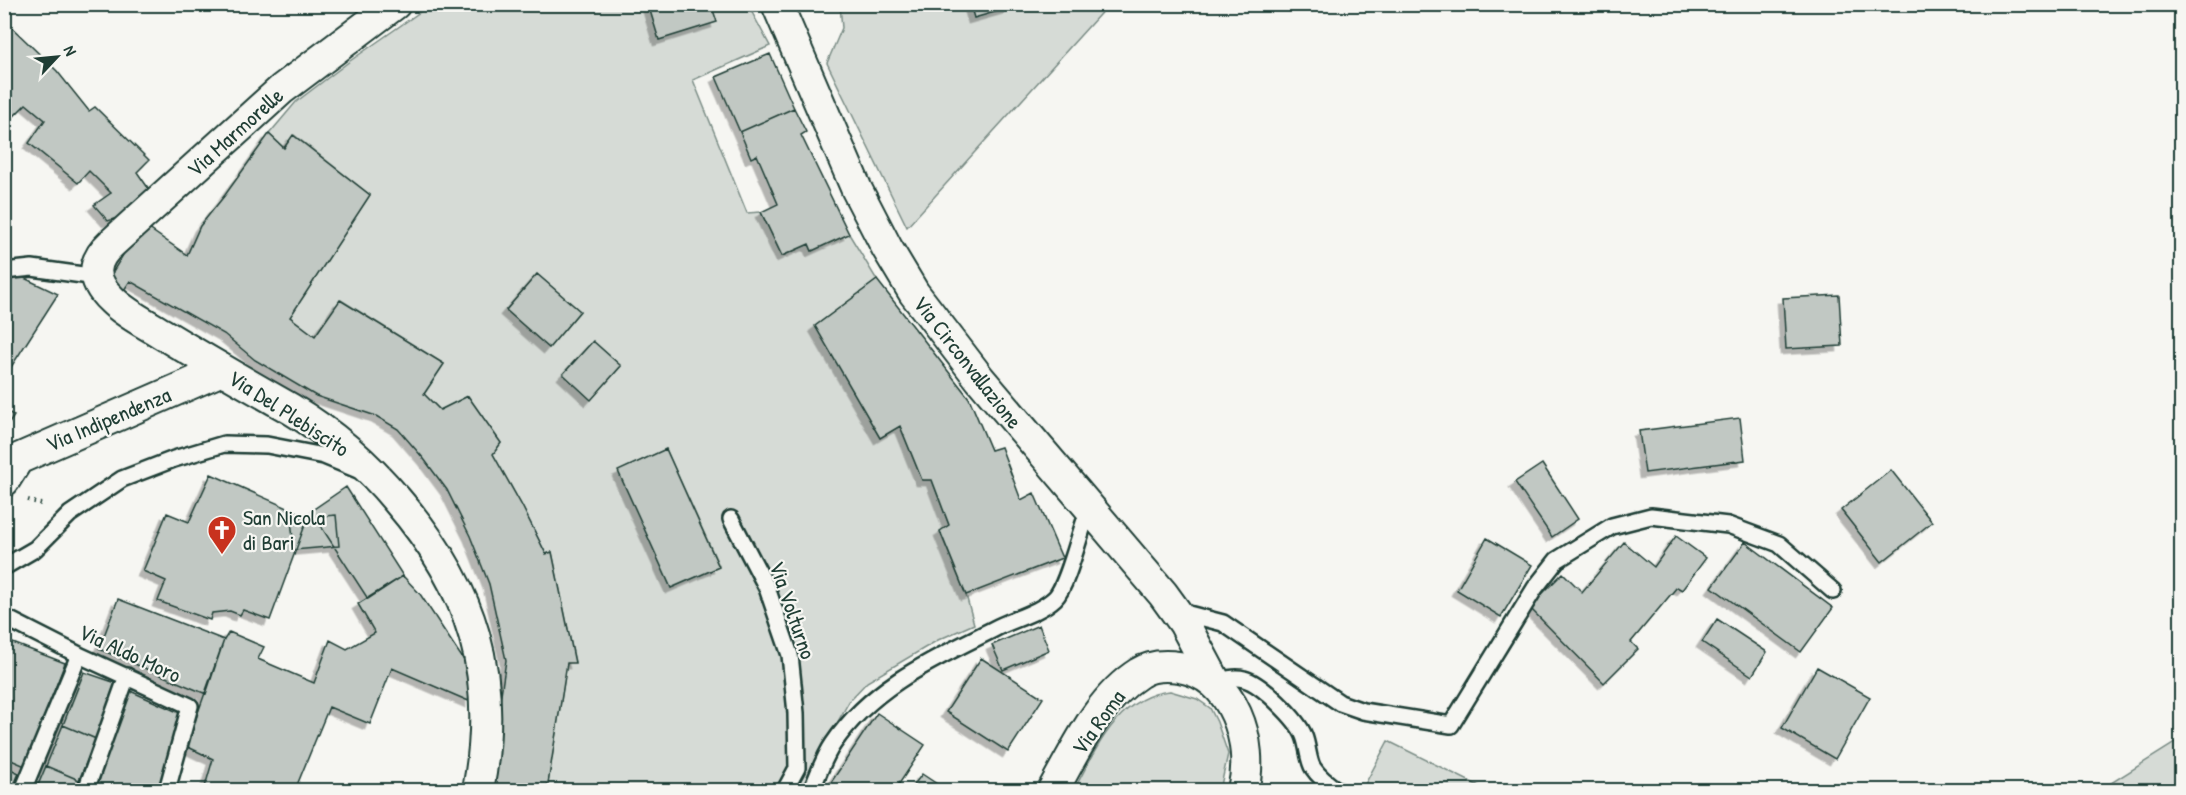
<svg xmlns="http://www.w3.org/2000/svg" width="2186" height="795" font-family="'Patrick Hand',sans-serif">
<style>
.green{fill:#d6dbd6;stroke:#7a8c85;stroke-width:1.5;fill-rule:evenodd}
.building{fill:#c1c8c3;stroke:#1f3d34;stroke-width:1.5;filter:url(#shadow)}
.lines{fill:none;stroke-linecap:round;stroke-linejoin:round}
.service-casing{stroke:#1f3d34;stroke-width:20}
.minor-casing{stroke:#1f3d34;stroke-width:34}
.path{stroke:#1f3d34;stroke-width:4;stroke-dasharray:1.5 4.5;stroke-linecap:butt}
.service{stroke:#f6f6f2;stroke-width:15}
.minor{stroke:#f6f6f2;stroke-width:30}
.labels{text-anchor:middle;stroke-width:4.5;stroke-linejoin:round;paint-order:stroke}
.street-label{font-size:22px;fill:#1f3d34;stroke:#f6f6f2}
.poi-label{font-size:22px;fill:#1f3d34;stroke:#f6f6f2;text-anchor:start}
</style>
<defs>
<filter id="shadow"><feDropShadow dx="-5.5" dy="5.5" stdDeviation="0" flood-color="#0004"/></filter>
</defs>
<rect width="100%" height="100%" fill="#f6f6f2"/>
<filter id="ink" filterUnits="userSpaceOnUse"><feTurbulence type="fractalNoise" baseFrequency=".0167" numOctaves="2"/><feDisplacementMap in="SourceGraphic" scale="12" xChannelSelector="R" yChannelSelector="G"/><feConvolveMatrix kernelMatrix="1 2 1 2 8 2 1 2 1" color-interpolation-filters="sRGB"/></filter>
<g filter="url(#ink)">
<path class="green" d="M430,5H748L770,46L693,80L747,213L761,212L782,256L809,244L812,251L849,234L877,280L816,326L880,438L900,426L922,480H932L949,525L940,532L966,595L974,624L938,640L867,682L850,700L818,757L802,790H547L567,663L575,662L552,552L546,554L522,506L493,454L501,443L468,396L440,410L424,394L444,364L341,300L315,336L290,317L370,195L294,135L284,148L269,134L296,102L350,61ZM537,274L580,311L549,348L506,310ZM593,341L621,366L591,399L563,374ZM666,449L719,566L671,588L619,471Z
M840,5H1108L907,227L827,63L842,28Z
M1170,691L1197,699L1210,708L1217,722L1228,754L1220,790H1074C1096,749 1118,696 1170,691Z
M2181,739V790H2100Z
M1388,741L1487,790H1362Z"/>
<path class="building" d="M648,4H711L717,22L659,40Z
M970,4H1008L1009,8L974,18Z
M4,20L57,71L89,111L95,107L149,160L137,172L151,192L134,212L108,221L94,205L111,193L89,171L78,183L29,143L45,120L26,104L7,123L4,121Z
M770,54L794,108L740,132L716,77Z
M794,108L806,132L801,135L849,234L812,251L809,244L782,256L761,212L778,204L757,155L751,158L740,132Z
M269,134L284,148L293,135L370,195L290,317L315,336L340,300L444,364L424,394L440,410L468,396L501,443L493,454L522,506L546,554L552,552L575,663H567L547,790H487L506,660L489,584L470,536L447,490L424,459L398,429L376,416L316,396L255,360L224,334L130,281L122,293L107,281L142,224L187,255L200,226L225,195Z
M537,274L580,311L549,348L506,310Z
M20,276L58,294L4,378V280Z
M877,280L969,398L991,450L1001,447L1021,500L1034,493L1062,558L966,595L940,531L949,525L932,480H922L900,426L880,438L815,326Z
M1839,295L1842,346L1786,349L1783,298Z
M593,341L621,366L591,400L563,374Z
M4,409L14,416L4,431Z
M1740,418L1745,460L1645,473L1639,431Z
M666,449L719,567L671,588L618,471Z
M1542,464L1578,519L1552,537L1515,482Z
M1891,470L1932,522L1882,562L1841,510Z
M211,474L308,517L270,620L243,610L240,615L230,611L212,613L210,620L158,601L166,581L143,571L167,513L189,522Z
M346,487L403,576L368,599L311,511Z
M336,515L339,546L294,550L291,519Z
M1676,536L1706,558L1682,590L1677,587L1631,642L1638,649L1604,683L1529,607L1563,573L1582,592L1624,542L1654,567Z
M1487,538L1532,565L1501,617L1457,590Z
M1745,542L1833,608L1801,652L1712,587Z
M403,576L420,594L471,671V702L392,668L370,724L329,707L295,790H204L213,759L186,746L224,640L229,632L264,647L258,659L314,683L330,640L347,649L375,633L358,604Z
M118,599L224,640L206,694L99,649Z
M1717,619L1767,652L1752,676L1702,642Z
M1039,625L1049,650L1003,670L992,645Z
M5,640L65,663L25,766L4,757Z
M981,658L1043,698L1008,752L946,712Z
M1817,667L1870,697L1835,759L1782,728Z
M84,672L116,683L96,739L63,725Z
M128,690L182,714L158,790H96Z
M877,713L925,745L895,790H826Z
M63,725L96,739L79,780L46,766Z
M4,766L19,773L12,790H4Z
M46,766L79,780L75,790H36Z
M922,774L946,790H910Z"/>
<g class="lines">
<g class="service-casing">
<path id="service" d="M4,271L32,268L97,277
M731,519L767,588L790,655L796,713L797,768L785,790
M4,567L35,549L70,514L122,479L174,459L224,444L267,445L324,456L358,470
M1177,611L1223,623L1340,703L1363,711L1451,725L1535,588L1557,560L1612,526L1651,516L1728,525L1779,544L1833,591
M4,617L79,655L190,706L167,790
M1216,683C1224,680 1234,676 1244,679C1261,683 1298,720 1304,736C1308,746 1308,760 1313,768C1319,777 1328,784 1337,790
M812,789C818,775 824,757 833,744C872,686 934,659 994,629C1013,619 1039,613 1055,598C1068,585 1080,530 1089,509
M23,790L79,655
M86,790L127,676"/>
</g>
<g class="minor-casing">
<path id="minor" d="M395,4L282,89L112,243C91,262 91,280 112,300C126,314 145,323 161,333C204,359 247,384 291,409C331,433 367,464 397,500C473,588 500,676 478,790
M777,4L857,190L887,248L914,293L980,379L1163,594L1184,623L1216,683
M4,481L18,459L222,370
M1053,790C1076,750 1098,699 1139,673C1151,665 1165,665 1179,667C1234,676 1255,743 1243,790"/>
</g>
<path class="path" d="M28,500L44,505"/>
<use href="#service" class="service"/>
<use href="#minor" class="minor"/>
</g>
</g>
<defs>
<g id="church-pin" transform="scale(1.5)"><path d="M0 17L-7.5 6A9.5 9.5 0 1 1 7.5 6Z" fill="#c8321e" stroke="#f6f6f2"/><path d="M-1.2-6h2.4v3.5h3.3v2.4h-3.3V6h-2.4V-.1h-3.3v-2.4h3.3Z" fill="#fff"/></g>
</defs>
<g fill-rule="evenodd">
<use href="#church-pin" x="222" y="530"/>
</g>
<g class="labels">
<g class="street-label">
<text transform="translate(235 132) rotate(-42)" y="8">Via Marmorelle</text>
<text transform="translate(968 362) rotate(52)" y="8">Via Circonvallazione</text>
<text transform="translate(289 413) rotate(33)" y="8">Via Del Plebiscito</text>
<text transform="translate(108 419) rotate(-23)" y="8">Via Indipendenza</text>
<text transform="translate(793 610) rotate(71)" y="8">Via Volturno</text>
<text transform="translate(130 653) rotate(25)" y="8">Via Aldo Moro</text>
<text transform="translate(1098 722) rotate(-54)" y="8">Via Roma</text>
</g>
<g class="poi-label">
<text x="243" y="525">San Nicola<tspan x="243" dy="25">di Bari</tspan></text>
</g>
</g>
<rect width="2186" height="795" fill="none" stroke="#f6f6f2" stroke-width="24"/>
<rect x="12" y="12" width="2162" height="771" fill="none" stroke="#1f3d34" stroke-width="2" filter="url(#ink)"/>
<g transform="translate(57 57) rotate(64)" stroke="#f6f6f2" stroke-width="4.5" paint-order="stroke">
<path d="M0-4.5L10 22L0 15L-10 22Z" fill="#1f3d34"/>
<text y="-9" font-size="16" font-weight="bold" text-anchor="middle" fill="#1f3d34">N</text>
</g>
</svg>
